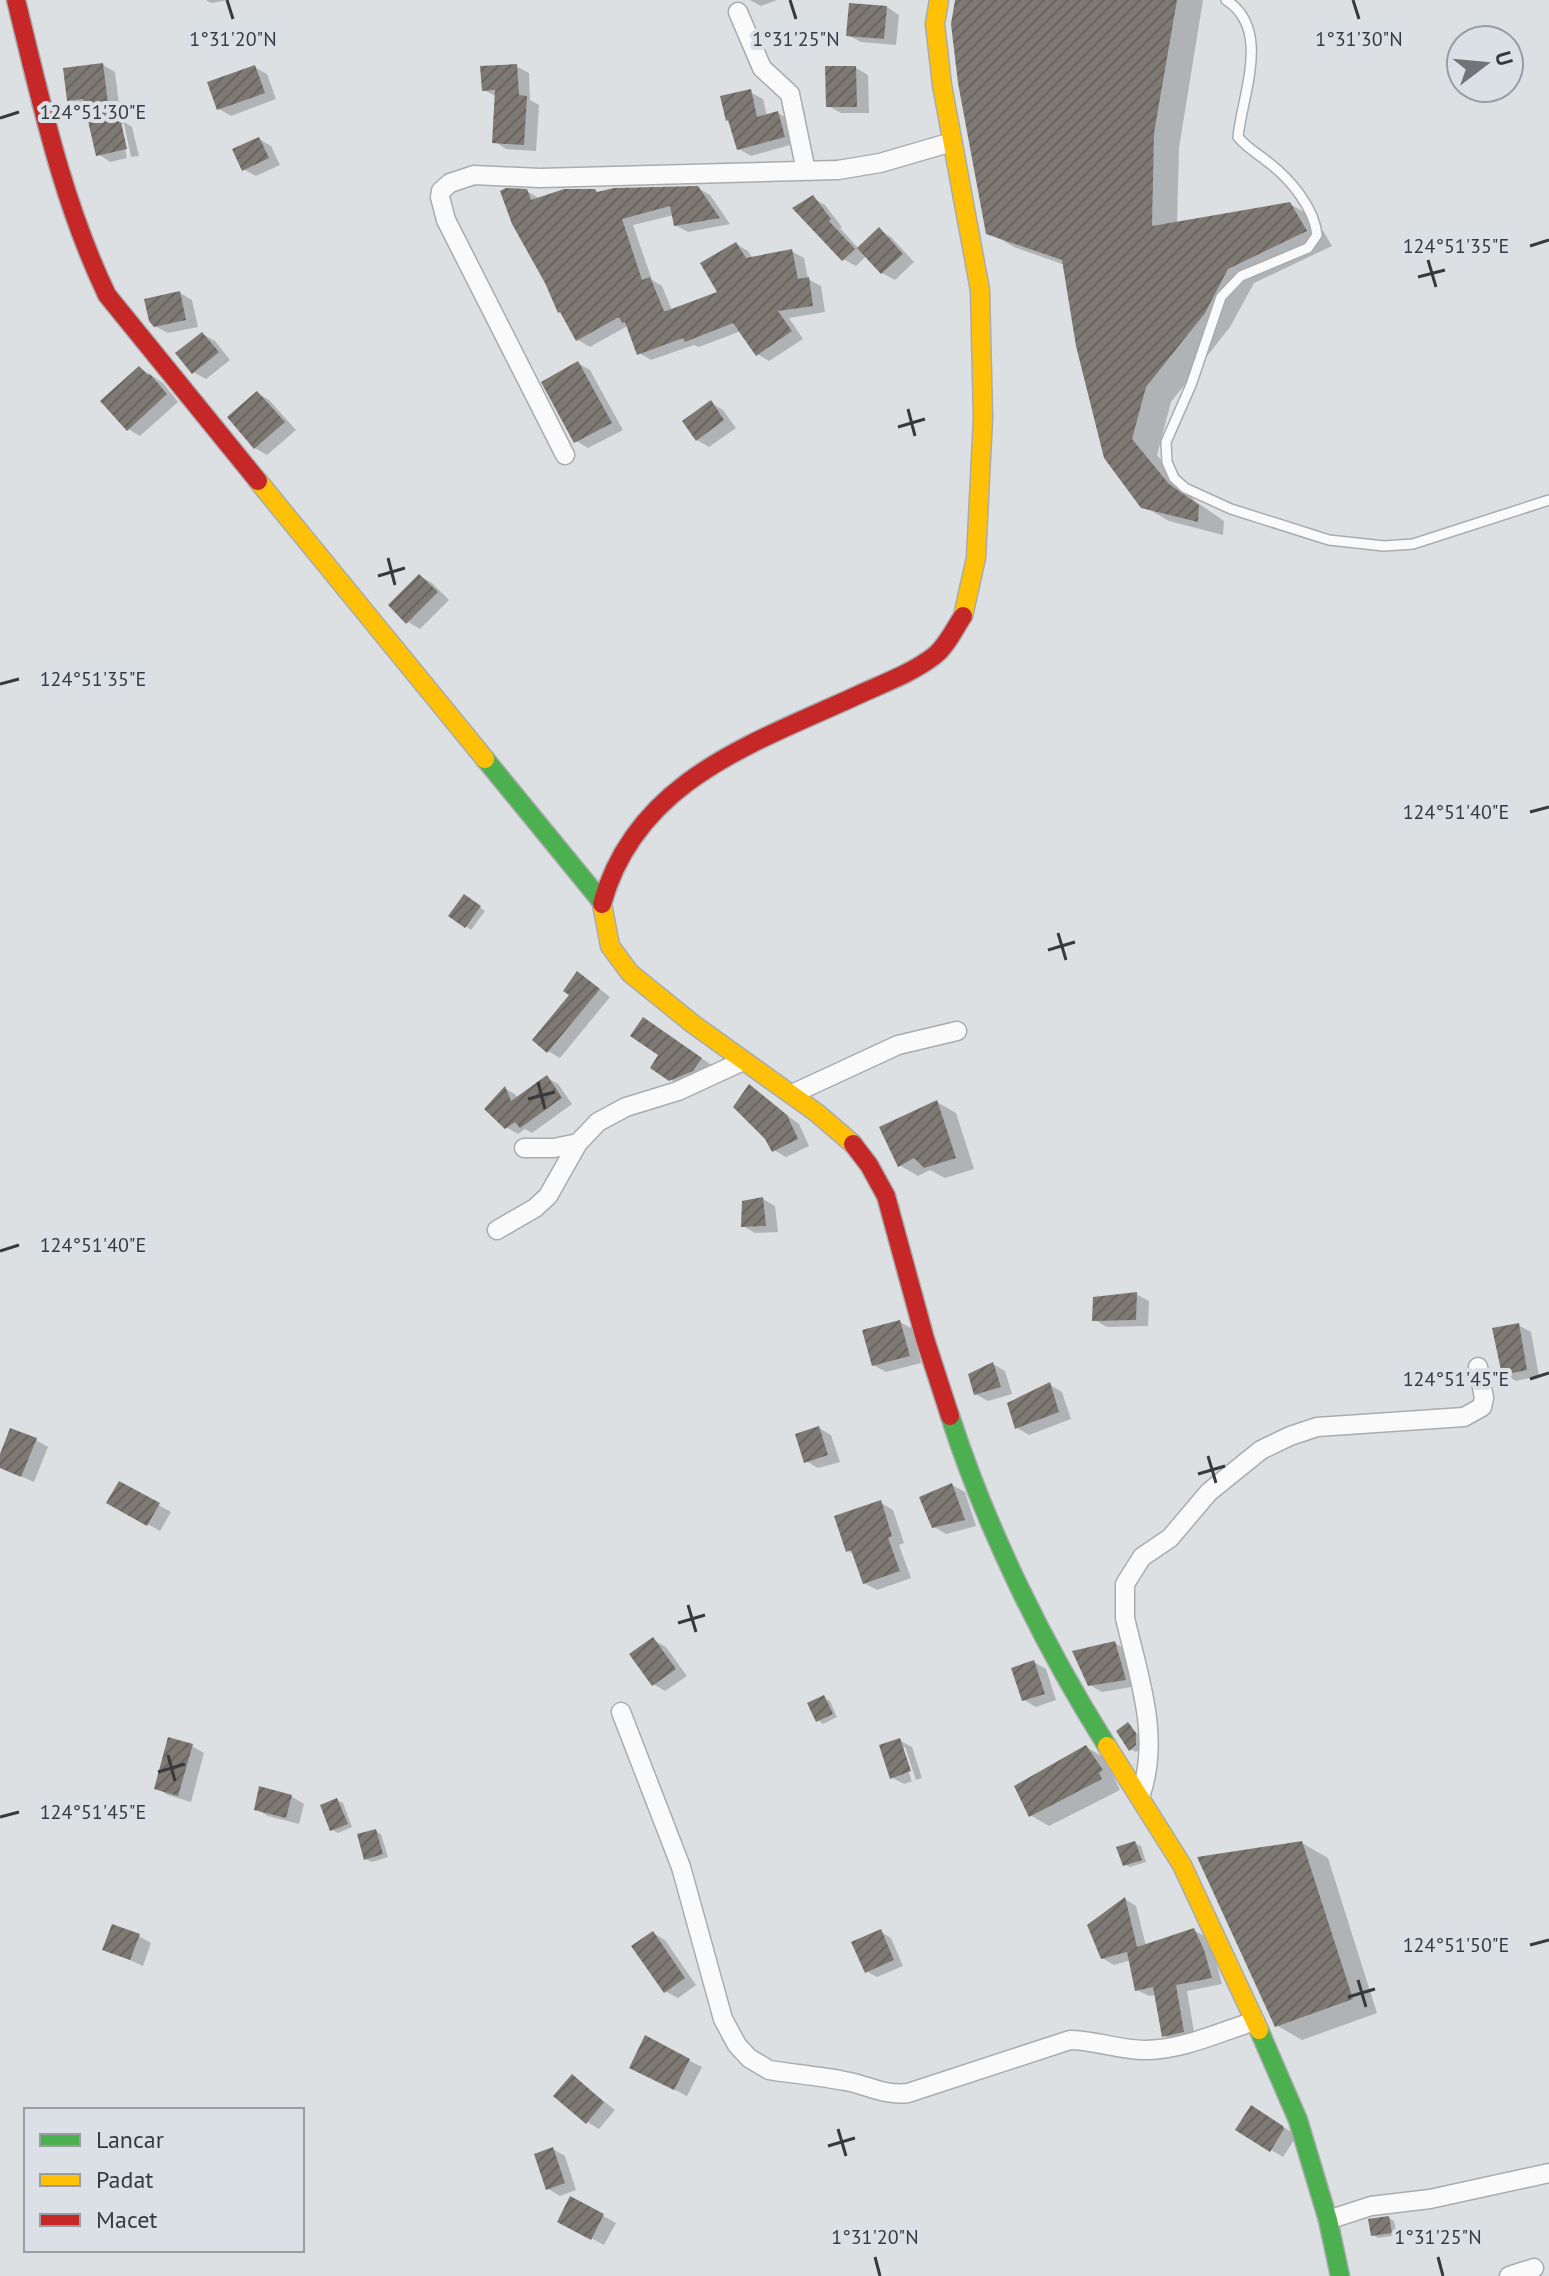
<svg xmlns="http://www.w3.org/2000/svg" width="1549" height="2276" font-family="'PT Sans',sans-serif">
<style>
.shadow{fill:#0003;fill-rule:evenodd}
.building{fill:url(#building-hatch)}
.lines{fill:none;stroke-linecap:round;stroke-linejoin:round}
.lane-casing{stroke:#a9acae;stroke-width:12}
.street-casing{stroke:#a9acae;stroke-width:21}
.fast-casing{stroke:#a9acae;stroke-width:21}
.slow-casing{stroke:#a9acae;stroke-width:21}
.jam-casing{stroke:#a9acae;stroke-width:21}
.lane{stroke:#fafafb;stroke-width:9}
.street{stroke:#fafafb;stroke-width:18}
.fast{stroke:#4caf50;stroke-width:18}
.slow{stroke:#ffc107;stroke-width:18}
.jam{stroke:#c62828;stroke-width:18}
.ticks{fill:none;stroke:#37393c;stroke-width:3}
.ticks-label{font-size:20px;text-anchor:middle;fill:#37393c;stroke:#dae0e6;stroke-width:8;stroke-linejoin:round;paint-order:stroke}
</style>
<defs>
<pattern id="building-hatch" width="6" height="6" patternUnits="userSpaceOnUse" patternTransform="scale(2)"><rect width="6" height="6" fill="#7e7973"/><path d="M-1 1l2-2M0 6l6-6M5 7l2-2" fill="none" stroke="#686460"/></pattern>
</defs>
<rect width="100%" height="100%" fill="#dde0e3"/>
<path class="shadow" d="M206,0H229L211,3Z
M750,0H777L761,6Z
M956,0H1203L1179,148L1177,224L1290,204L1316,219L1332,246L1254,283L1230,327L1171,402L1157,455L1195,501L1224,521L1223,535L1169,521L1143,506L1065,265L1014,247L988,232Z
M887,7L899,15L896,45L861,42L848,35Z
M103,65L115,72L121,120L132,127L139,156L131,157L124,124H120L127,158L110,162L98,154L87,106L82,107L69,99Z
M516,66L529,73L530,100L539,105L536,151L506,149L494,141L497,97L484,90Z
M254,67L267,74L276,99L231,116L219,109Z
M856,68L868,75L869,113H841L828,106Z
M750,92L763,99L767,116L778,113L790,120L797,143L751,156L739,149Z
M259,139L271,146L280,165L256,176L243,169Z
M698,188L710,195L730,224L688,232L675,225L674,215L633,225L652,280L662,286L672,310L720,293L736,244L748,251L753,259L791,251L804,258L808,279L821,286L825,312L789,318L803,339L769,361L757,354L741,331L699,347L694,345L651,360L639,353L629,325L590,347L578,340L564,314L560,312L527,191L540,199L595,191L600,194Z
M813,198L825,205L842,227L840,228L859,249L879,230L891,237L914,262L895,280L882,273L866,256L856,266L843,259Z
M180,293L192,300L198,327L168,333L155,326Z
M202,334L215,341L230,360L206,379L193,372Z
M578,363L590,370L623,430L588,448L576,441Z
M140,368L163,383L178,402L140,436L128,429Z
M257,393L269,400L296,430L267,455L255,448Z
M711,403L723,410L736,428L709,447L697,440Z
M420,576L432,583L449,600L420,629L408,622Z
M470,900L485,911L471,930L451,916Z
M589,981L610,997L560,1058L548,1051L572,994Z
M655,1027L713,1066L683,1087L670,1079Z
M547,1078L558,1084L572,1104L532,1133L525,1129L518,1134L506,1127V1089L516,1095L518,1099Z
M749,1086L799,1124L809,1146L786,1157L774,1150Z
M937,1102L956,1113L974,1169L945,1178L930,1170L918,1176L899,1165Z
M763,1199L775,1206L778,1232L755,1233L743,1226Z
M1136,1294L1149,1301L1148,1326L1107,1327L1095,1320Z
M900,1322L913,1329L921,1363L886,1372L873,1365Z
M1518,1325L1531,1332L1539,1376L1516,1381L1503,1374Z
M993,1364L1005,1371L1012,1394L988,1401L975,1394Z
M1050,1385L1062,1392L1071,1419L1029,1435L1017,1428Z
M819,1428L831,1435L840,1462L818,1468L806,1461Z
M36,1440L48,1447L34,1482L0,1467V1460Z
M119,1483L171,1512L160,1531L109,1502Z
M952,1485L965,1492L976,1526L946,1534L934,1527Z
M880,1502L893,1510L904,1543L899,1545L911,1578L877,1590L864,1583L855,1555L848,1551Z
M654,1640L666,1647L687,1676L665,1691L653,1684Z
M1115,1643L1127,1650L1137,1686L1102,1692L1090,1685Z
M1034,1662L1046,1669L1056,1700L1036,1707L1024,1700Z
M824,1698L830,1701L837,1717L823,1724L818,1720Z
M1128,1725L1141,1737V1748L1136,1752L1130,1749Z
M899,1740L912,1747L922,1778L904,1784L891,1777ZM901,1747H905L916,1780L912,1782Z
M192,1746L204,1753L191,1802L168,1795L156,1788Z
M1086,1747L1105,1758L1120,1790L1049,1826L1030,1815Z
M291,1796L304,1804L299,1824L268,1816L256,1809Z
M337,1800L343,1803L352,1827L338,1833L332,1830Z
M375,1831L381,1834L388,1857L372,1862L366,1859Z
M1135,1843L1141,1846L1146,1862L1130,1867L1124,1864Z
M1302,1843L1328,1858L1377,2013L1302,2040L1276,2025Z
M1125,1899L1136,1906L1146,1946L1193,1930L1205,1936L1215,1958L1222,1984L1187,1991L1195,2038L1175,2042L1163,2035L1156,1995L1149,1996L1137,1990L1131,1960L1114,1965L1102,1958Z
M881,1932L891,1938L903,1966L877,1977L866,1971Z
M653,1933L665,1940L696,1985L678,1998L665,1991Z
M139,1936L151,1943L143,1966L105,1949Z
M646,2038L702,2067L687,2096L644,2074Z
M572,2076L615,2110L599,2129L587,2122Z
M1252,2108L1295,2134L1296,2137L1283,2157L1238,2130Z
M553,2149L565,2156L576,2190L560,2196L547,2188Z
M571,2198L616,2223L604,2245L559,2221Z
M1389,2218L1394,2221L1397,2235L1378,2238L1373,2235Z"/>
<path class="building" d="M955,0H1177L1154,133L1152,226L1290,202L1307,231L1228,269L1205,313L1146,387L1132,439L1169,484L1199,505L1198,522L1141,508L1104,458L1076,346L1062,260L986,234L958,83L951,24Z
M849,3L887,6L884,39L846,36Z
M103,63L110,120L120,117L127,149L96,156L83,99L67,101L63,68Z
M517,64L519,95L527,96L524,145L492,143L495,90L482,91L480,66Z
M255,65L265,93L217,110L207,82Z
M825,66H856L857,107H826Z
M751,89L757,117L778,111L785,137L737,150L728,120L726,121L720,96Z
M259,137L269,158L242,171L232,149Z
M698,186L720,218L674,226L670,206L622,219L642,280L650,277L664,311H666L717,292L700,263L736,242L746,258L792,249L798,279L809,277L813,306L778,311L792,331L756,356L733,323L685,342L683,338L637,355L625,322L622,323L619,317L576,341L560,312L558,313L545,283L512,224L500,191L506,188L527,189L531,200L564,189H595L597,192L614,188Z
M813,195L831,219L829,221L855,249L842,261L792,208Z
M879,227L903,254L881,274L857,248Z
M180,291L186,320L154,327L149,321L144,299Z
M202,332L219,352L192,374L175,353Z
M578,361L612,423L574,443L541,382Z
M139,366L148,375L150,374L167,394L127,431L100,401Z
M257,391L285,422L254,449L227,417Z
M711,400L724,420L696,441L682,421Z
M419,574L438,592L406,624L388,605Z
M464,894L481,906L465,928L448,916Z
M577,971L600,989L547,1053L532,1040L569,995L563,991Z
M643,1017L702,1058L693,1071L669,1081L650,1068L658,1055L630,1036Z
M547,1075L562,1098L520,1128L515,1122L505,1129L484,1109L505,1086L511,1101Z
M749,1084L787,1115L798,1139L772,1152L765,1139L733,1107Z
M937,1100L956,1158L924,1168L914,1158L898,1167L879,1127Z
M763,1197L766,1226L741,1227L742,1201Z
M1137,1292L1136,1320L1092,1321L1093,1297Z
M900,1320L910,1356L872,1366L862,1330Z
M1519,1323L1527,1370L1502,1375L1492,1328Z
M993,1362L1001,1387L974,1395L968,1374Z
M1050,1382L1059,1412L1015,1429L1007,1403Z
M819,1426L828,1455L804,1463L795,1434Z
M10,1428L37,1438L21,1477L0,1468V1454Z
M119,1481L160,1503L147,1526L106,1503Z
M952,1483L965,1520L932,1528L919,1497Z
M881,1500L892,1536L888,1538L900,1571L863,1584L851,1550L846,1552L834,1516Z
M653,1637L676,1669L652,1686L629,1654Z
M1115,1641L1126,1680L1088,1686L1072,1651Z
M1034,1660L1045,1694L1022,1701L1011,1668Z
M824,1695L833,1714L816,1722L807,1703Z
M1128,1722L1136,1733V1745L1129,1751L1116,1731Z
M168,1737L193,1744L178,1796L154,1789Z
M900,1738L911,1771L890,1779L879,1745Z
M1086,1745L1103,1770L1099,1773L1102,1779L1029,1817L1014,1786Z
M259,1786L292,1795L286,1818L254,1810Z
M337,1798L348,1824L330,1831L320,1805Z
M376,1829L383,1854L364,1860L357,1834Z
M1135,1841L1142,1860L1123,1866L1116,1847Z
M1302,1841L1353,1999L1275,2027L1197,1857Z
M1125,1897L1137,1947L1194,1928L1204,1950L1212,1978L1176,1985L1184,2032L1162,2037L1153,1987L1135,1991L1127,1952L1101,1959L1087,1925Z
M112,1924L140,1934L130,1960L102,1950Z
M881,1929L894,1960L865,1973L851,1942Z
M653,1931L685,1978L664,1993L631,1946Z
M645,2035L690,2059L674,2090L629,2068Z
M572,2074L604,2102L586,2124L553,2096Z
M1251,2105L1283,2126L1284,2129L1270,2152L1235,2130Z
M553,2147L565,2183L546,2190L534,2154Z
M570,2196L604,2214L591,2240L557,2222Z
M1389,2216L1392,2233L1371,2236L1368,2219Z"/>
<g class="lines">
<g class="lane-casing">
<path id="lane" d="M1226,0C1272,29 1242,95 1238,137C1247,148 1257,153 1268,162C1290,179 1314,207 1317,235L1308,248L1241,276L1221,297L1191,385L1166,442L1167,462L1174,478L1185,488L1231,509L1329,540L1384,546L1413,544L1549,500"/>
</g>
<g class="street-casing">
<path id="street" d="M738,12L762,68L790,94L806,171
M565,455L446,220L440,197L441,191L450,183L474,175L540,178L838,170L880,163L952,142
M792,1094L898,1045L957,1031
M524,1148H554L578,1143
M497,1230L535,1208L548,1196L578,1143L598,1122L626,1107L678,1091L743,1061
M621,1712L681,1867L723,2019L737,2045L749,2058L769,2070C794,2074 820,2076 845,2081C868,2085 884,2096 908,2093L1070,2040C1095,2040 1119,2050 1145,2050C1182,2050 1220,2032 1255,2021
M1140,1797C1161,1737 1139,1678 1125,1618V1584L1142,1557L1170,1538L1209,1492L1261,1450L1290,1436L1317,1427L1464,1417L1482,1407L1484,1398L1478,1367
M1328,2220L1371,2206L1430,2199L1549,2173
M1509,2276L1534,2268"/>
</g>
<g class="fast-casing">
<path id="fast" d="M485,759L602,902
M950,1416C987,1530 1044,1646 1107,1746
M1259,2030L1298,2120L1328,2220L1340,2276"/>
</g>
<g class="slow-casing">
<path id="slow" d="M939,0L935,24L942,85L980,290L983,418L976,558L963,616
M258,481L485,759
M602,904L610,946L630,973L693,1024L817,1113L853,1144
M1107,1746L1182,1865L1259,2030"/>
</g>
<g class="jam-casing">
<path id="jam" d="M16,0C41,101 62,201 107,295L258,481
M602,904C636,780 754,743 858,695C884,683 912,673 934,656C946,647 955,628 963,616
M853,1144L869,1165L886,1196L925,1339L950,1416"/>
</g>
<use href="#lane" class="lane"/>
<use href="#street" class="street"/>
<use href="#fast" class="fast"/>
<use href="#slow" class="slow"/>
<use href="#jam" class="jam"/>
</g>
<path class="ticks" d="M227,0L233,19M790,0L796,19M1353,0L1359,19M0,118L19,112M1530,246L1549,240M1428,260L1436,287M1418,277L1445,270M908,409L915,436M898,427L925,419M388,558L395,585M378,576L405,568M0,684L19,679M1530,812L1549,807M1058,933L1066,960M1048,950L1075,942M538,1082L545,1109M528,1099L555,1092M0,1251L19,1245M1530,1379L1549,1373M1208,1456L1216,1483M1198,1474L1225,1466M688,1605L696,1632M678,1623L705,1615M168,1755L175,1781M158,1772L185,1764M0,1817L19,1812M1530,1945L1549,1940M1358,1980L1366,2007M1348,1997L1375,1989M838,2129L846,2156M828,2146L855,2138M875,2257L880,2276M1438,2257L1443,2276"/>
<g class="ticks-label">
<text x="233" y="46">1°31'20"N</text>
<text x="796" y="46">1°31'25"N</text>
<text x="1359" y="46">1°31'30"N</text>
<text x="93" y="119">124°51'30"E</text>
<text x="1456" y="253">124°51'35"E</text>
<text x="93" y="686">124°51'35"E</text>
<text x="1456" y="819">124°51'40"E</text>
<text x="93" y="1252">124°51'40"E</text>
<text x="1456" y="1386">124°51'45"E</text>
<text x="93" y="1819">124°51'45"E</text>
<text x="1456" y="1952">124°51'50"E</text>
<text x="875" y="2244">1°31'20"N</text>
<text x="1438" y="2244">1°31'25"N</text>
</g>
<rect x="24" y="2108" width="280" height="144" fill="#dae0e6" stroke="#999da2" stroke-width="2"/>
<rect x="40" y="2134" width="40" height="12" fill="#4caf50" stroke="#999da2" stroke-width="2"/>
<text x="96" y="2148" font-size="24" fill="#37393c">Lancar</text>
<rect x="40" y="2174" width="40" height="12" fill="#ffc107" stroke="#999da2" stroke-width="2"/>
<text x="96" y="2188" font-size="24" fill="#37393c">Padat</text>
<rect x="40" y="2214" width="40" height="12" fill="#c62828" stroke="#999da2" stroke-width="2"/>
<text x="96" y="2228" font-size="24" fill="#37393c">Macet</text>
<g transform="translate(1485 64) rotate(74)"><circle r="38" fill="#dae0e6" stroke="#999da2" stroke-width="2"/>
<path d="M0-6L14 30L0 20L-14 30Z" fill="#717376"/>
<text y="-12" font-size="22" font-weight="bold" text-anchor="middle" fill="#37393c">U</text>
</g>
</svg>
